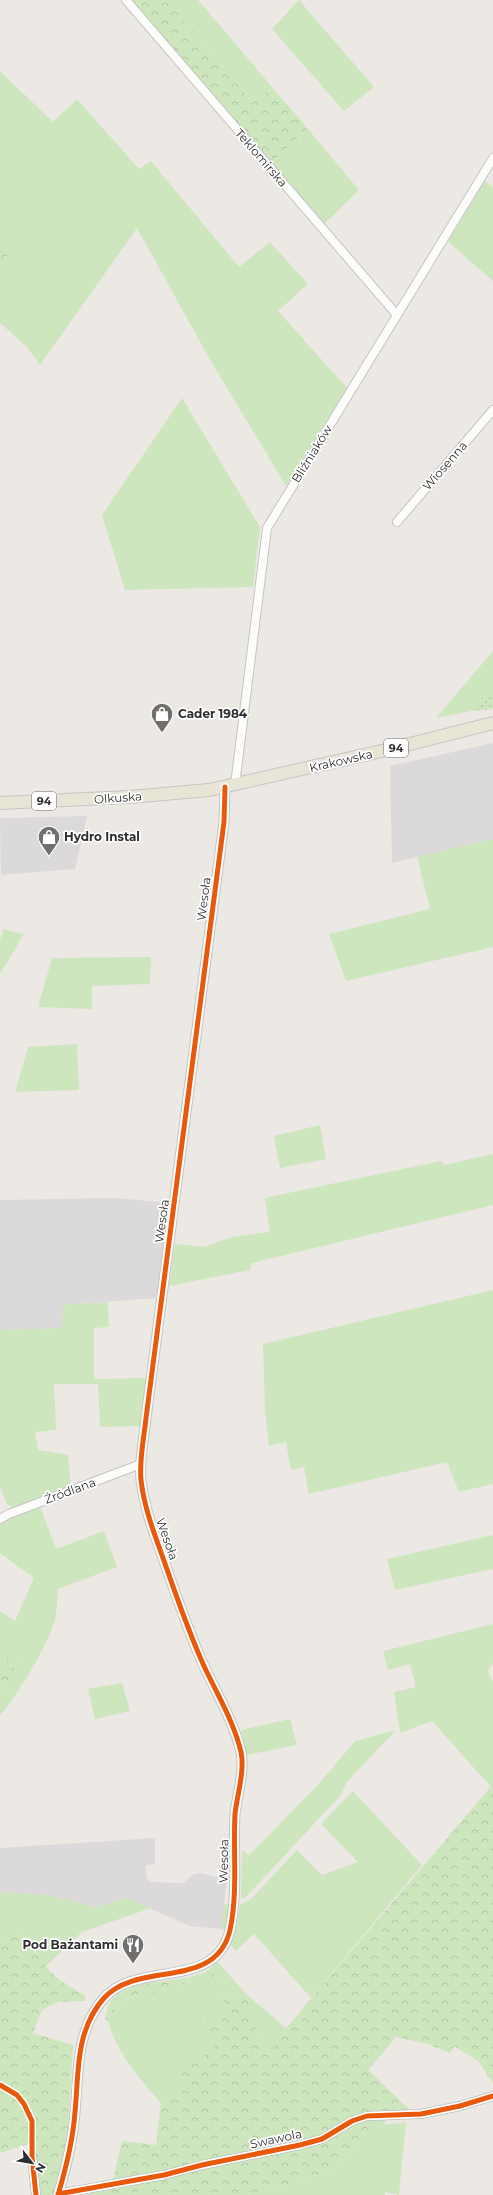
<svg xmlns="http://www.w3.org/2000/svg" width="493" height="2195" font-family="Montserrat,sans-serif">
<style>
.industrial{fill:#dcd9db}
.grass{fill:#cee6be}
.forest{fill:url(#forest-crowns)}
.garden{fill:url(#garden-dots)}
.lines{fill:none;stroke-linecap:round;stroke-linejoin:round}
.minor-casing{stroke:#c5c4c5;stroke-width:10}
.tertiary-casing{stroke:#c5c4c5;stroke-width:11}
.primary-casing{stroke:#c6c5c4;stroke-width:14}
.minor{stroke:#fcfcfb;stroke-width:8}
.tertiary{stroke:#fcfcfb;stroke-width:9}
.primary{stroke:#e8e4d6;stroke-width:12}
.cycleway-casing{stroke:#fff;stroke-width:8}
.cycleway{stroke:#e8590c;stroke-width:5}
.labels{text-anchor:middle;stroke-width:3.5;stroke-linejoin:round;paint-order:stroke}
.shield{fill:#fff;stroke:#6d6d6d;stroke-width:1}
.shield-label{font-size:11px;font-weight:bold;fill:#2e2e2e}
.street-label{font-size:12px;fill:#2e2e2e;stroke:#fff}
.poi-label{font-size:12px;font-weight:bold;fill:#2e2e2e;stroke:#fff;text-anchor:start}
</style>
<defs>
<pattern id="forest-crowns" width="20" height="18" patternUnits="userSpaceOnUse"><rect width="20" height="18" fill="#cee6be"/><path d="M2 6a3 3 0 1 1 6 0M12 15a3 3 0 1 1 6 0" fill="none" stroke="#b1c6a4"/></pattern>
<pattern id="garden-dots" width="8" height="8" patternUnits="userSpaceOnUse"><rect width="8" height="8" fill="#cee6be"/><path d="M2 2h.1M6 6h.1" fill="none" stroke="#b1c6a4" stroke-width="1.8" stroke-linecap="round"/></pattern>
</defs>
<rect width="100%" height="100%" fill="#ece8e4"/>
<path class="industrial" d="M493,743V839L392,863L390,766Z
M87,816L75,869L1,875L0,818Z
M117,1198L168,1203L157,1298L63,1305L62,1328L0,1330V1200Z
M155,1838V1864L146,1865V1878L151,1882L183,1883L194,1874L201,1873L227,1880L221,1929L189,1926L127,1898L95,1907L49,1895L0,1892V1848Z"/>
<path class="grass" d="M167,0H198L273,88L252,102Z
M299,0L374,87L344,111L272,29Z
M0,71L53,122L77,99L139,169L151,161L239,267L270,242L308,284L278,311L347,388L286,486L209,358L137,228L40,365L27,347L0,323V266L10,252L0,245Z
M308,129L359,190L324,224L271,163Z
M484,180L493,187V281L448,242Z
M182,398L260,527L253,587L125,590L102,515Z
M493,651V687L471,711L436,718Z
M493,839V947L346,981L329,934L430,909L417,857Z
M3,929L24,934L0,974V941Z
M151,957L150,984L92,986V1009L38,1007L52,958Z
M77,1044L79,1090L15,1092L28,1047Z
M320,1125L326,1159L280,1168L274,1136Z
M493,1154V1205L252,1263L250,1270L169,1286L175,1244L204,1247L232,1237L270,1232L265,1199L269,1197L441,1161L444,1165Z
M493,1290V1484L459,1492L447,1462L309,1494L304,1467L291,1470L286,1442L269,1446L265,1411L263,1344Z
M108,1302L109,1327L94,1328V1379L147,1378L140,1426L100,1427L98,1384H54L56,1430L35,1432L38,1450L68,1455L71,1488L38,1501L56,1549L104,1531L117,1567L58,1589C57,1599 57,1610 55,1620C47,1648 18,1693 0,1716V1695L19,1660L15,1658L0,1662V1611L15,1621L34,1578L0,1553V1517L14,1508L7,1504L0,1488V1330L62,1328L63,1305Z
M493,1535V1569L395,1590L387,1559Z
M493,1624V1663L488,1671L493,1683V1784L491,1787L432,1721L400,1733L394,1692L416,1687L410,1664L388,1670L383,1651Z
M122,1683L130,1711L95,1719L88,1689Z
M290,1719L297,1745L247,1755L241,1730Z
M396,1730L346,1783L341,1795L245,1898H241L242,1850L249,1855L318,1785L355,1741Z
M353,1791L422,1865L311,1998L254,1934L236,1951L229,1943L236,1928L240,1905L250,1900L297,1850L322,1875L358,1862L321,1824Z
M0,1892L49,1895L95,1907L127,1898L151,1908L82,1932L45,1967L23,1932L0,1944Z
M224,1904L228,1905L229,1914L225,1930L221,1929Z
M217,1961L246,1994L286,2028L275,2046L264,2051L246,1994L234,2001L210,1969Z
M206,1972L226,2005L215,2048L177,2076L186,2090L161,2103C140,2079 116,2052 108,2021C124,1991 144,1995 173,1988C184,1985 196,1977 206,1972Z
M406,2122L399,2195L385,2192V2195H247L299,2182L334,2170L384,2125Z"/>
<path class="forest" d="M131,0H167L252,102L273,88L308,129L271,163Z
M0,245L10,252L0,266Z
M15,1658L19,1660L0,1695V1662Z
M493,1784V2083L478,2061L454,2046L450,2053L428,2044L396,2037L368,2070L411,2111L388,2115L384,2125L334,2170L299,2182L247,2195H82L108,2190L114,2176L122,2141L156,2145L161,2103L186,2090L176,2076L215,2048L200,2027L226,2005L206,1972C196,1977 186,1983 176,1987C146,1999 127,1985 108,2021L105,2019C106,2015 107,2008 109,2004C128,1974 183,1987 210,1969L234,2001L246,1994L264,2051L275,2046L286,2028Z
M23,1932C43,1964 50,1978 85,1995V2001L57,2002L42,2010L33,2033L73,2045L67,2143L54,2188L56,2195H41L32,2143L0,2153V1944Z"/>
<path class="garden" d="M493,687V709L471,711Z"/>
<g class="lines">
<g class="minor-casing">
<path id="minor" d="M126,0L397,315
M397,522L493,410
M235,785L267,528L493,158
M0,1519L9,1514L141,1464
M32,2157L36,2195
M58,2194L164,2175L202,2165L300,2145L322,2139L352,2121L367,2116L421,2114L460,2106L493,2096"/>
</g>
<g class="tertiary-casing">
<path id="tertiary" d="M58,2195C66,2168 73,2141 75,2112C79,2072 75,2031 104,1998C138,1960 216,1991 230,1930C238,1893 233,1852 235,1814C237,1795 245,1771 241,1752C234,1722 217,1694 204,1666C188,1631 176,1595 163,1558C154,1533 144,1507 141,1480C139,1460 144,1438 146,1418L224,822L225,787"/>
</g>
<g class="primary-casing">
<path id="primary" d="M0,803L130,797L209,790L386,750L493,723"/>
</g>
<use href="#minor" class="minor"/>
<use href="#tertiary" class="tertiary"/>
<use href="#primary" class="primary"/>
<g class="cycleway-casing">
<path id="cycleway" d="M0,2085L17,2095L24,2104L32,2121V2157L36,2195
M58,2194L164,2175L202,2165L300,2145L322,2139L352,2121L367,2116L421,2114L460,2106L493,2096
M58,2195C66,2168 73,2141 75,2112C79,2072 75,2031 104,1998C138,1960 216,1991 230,1930C238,1893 233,1852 235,1814C237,1795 245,1771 241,1752C234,1722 217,1694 204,1666C188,1631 176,1595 163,1558C154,1533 144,1507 141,1480C139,1460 144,1438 146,1418L224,822L225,787"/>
</g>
<use href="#cycleway" class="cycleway"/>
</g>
<defs>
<g id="shop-pin" transform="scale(1.15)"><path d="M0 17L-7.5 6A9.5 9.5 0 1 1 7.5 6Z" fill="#706f6e" stroke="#fff"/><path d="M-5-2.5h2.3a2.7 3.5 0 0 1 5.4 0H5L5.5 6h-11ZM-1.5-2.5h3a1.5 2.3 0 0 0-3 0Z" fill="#fff"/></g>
<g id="restaurant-pin" transform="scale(1.15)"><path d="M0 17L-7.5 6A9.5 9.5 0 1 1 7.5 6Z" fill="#706f6e" stroke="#fff"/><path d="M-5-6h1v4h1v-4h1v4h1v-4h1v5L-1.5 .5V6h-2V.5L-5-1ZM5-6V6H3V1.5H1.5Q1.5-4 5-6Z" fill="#fff"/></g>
</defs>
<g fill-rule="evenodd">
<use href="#shop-pin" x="162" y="714"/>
<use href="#shop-pin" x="49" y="837"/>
<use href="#restaurant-pin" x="133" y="1945"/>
</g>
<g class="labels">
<g class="shield">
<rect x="384" y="739" width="24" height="18" rx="3"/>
<rect x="32" y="792" width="24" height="18" rx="3"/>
</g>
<g class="shield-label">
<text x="396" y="752">94</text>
<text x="44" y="805">94</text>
</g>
<g class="street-label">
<text transform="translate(261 158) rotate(49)" y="4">Teklomirska</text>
<text transform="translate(312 454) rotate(-58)" y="4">Bliźniaków</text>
<text transform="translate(445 466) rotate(-49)" y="4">Wiosenna</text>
<text transform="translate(341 761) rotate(-13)" y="4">Krakowska</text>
<text transform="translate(118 798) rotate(-4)" y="4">Olkuska</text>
<text transform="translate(204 899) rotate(-83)" y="4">Wesoła</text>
<text transform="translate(162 1221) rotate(-82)" y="4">Wesoła</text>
<text transform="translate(70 1491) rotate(-20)" y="4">Źródlana</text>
<text transform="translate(167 1539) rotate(71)" y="4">Wesoła</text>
<text transform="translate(224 1861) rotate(-89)" y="4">Wesoła</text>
<text transform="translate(276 2139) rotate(-12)" y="4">Swawola</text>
</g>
<g class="poi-label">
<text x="178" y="718">Cader 1984</text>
<text x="64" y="841">Hydro Instal</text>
<text x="118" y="1949" text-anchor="end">Pod Bażantami</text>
</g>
</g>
<g transform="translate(32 2163) rotate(121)" stroke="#ffffff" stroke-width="3" paint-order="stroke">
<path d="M0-3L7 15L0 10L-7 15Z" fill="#2e2e2e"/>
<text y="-6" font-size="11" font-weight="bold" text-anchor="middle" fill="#2e2e2e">N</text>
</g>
</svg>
